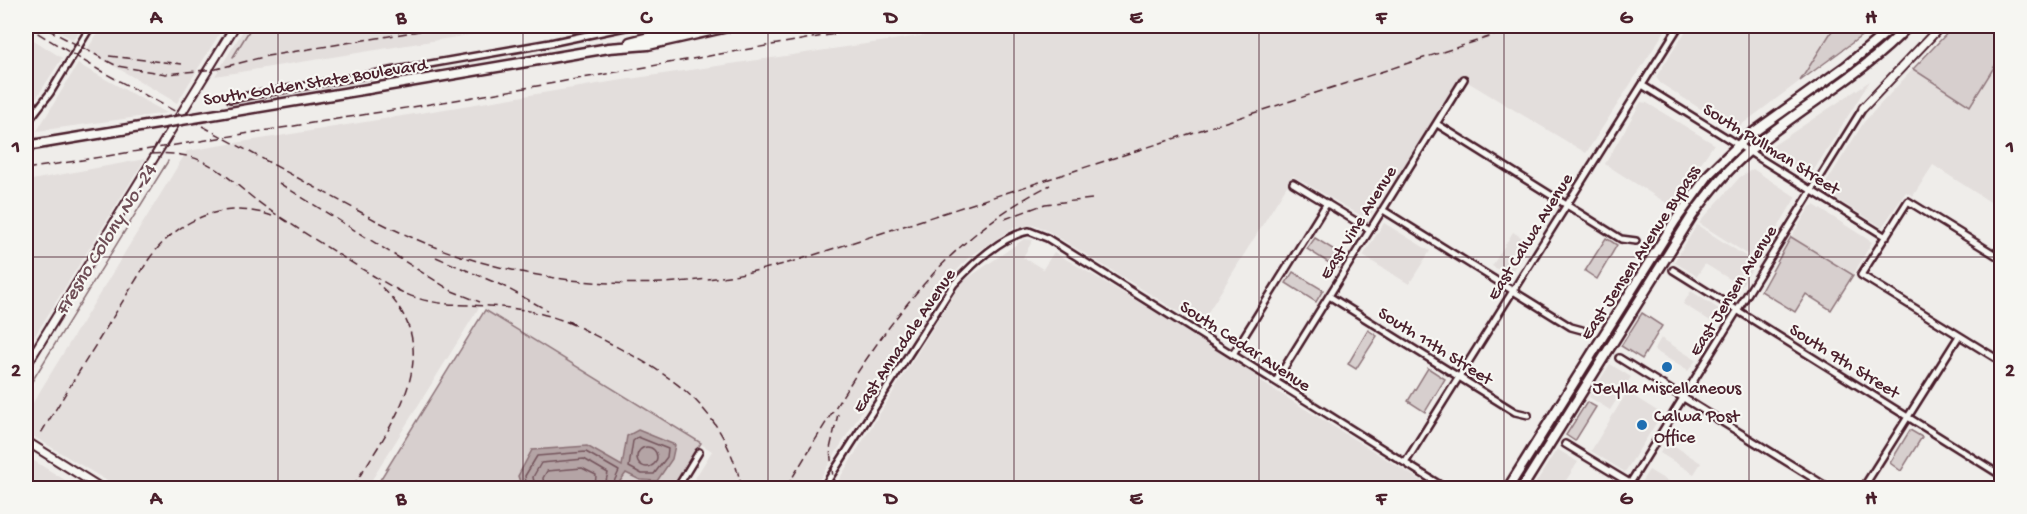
<svg xmlns="http://www.w3.org/2000/svg" width="2027" height="514" font-family="'Gochi Hand',sans-serif">
<style>
.built{fill:#e3dedc}
.green{fill:#d7cfce;stroke:#90777c;stroke-width:1.5}
.water{fill:#b4a4a5;stroke:#8a6f74;stroke-width:1.5}
.lines{fill:none;stroke-linecap:round;stroke-linejoin:round}
.shore{stroke:#74545c;stroke-width:1.5}
.stream{stroke:#8a6f74;stroke-width:1.5}
.minor-casing{stroke:#4a1f2b;stroke-width:10}
.tertiary-casing{stroke:#4a1f2b;stroke-width:11}
.primary-casing{stroke:#4a1f2b;stroke-width:13}
.minor{stroke:#f6f6f2;stroke-width:5}
.tertiary{stroke:#f6f6f2;stroke-width:7}
.primary{stroke:#f6f6f2;stroke-width:8}
.rail{stroke:#4a1f2b;stroke-width:1.5;stroke-dasharray:9 4.5;stroke-linecap:butt}
.primary-bridge-casing{stroke:#4a1f2b;stroke-width:13;stroke-linecap:butt}
.primary-bridge{stroke:#f6f6f2;stroke-width:8}
.grid{fill:none;stroke:#4a1f2b;stroke-width:1.5;stroke-opacity:0.55}
.poi-dot{fill:#1f6fb2;stroke:#f6f6f2;stroke-width:2}
.labels{text-anchor:middle;stroke-width:4.5;stroke-linejoin:round;paint-order:stroke}
.street-label{font-size:18px;fill:#4a1f2b;stroke:#f6f6f2}
.poi-label{font-size:18px;fill:#4a1f2b;stroke:#f6f6f2}
.water-label{font-size:20px;font-style:italic;fill:#6f4e56;stroke:#f6f6f2}
.neatline{fill:none;stroke:#4a1f2b;stroke-width:2}
.grid-label{font-size:20px;text-anchor:middle;font-weight:bold;fill:#4a1f2b}
</style>
<rect width="100%" height="100%" fill="#efedea"/>
<filter id="ink" filterUnits="userSpaceOnUse"><feTurbulence type="fractalNoise" baseFrequency=".0167" numOctaves="2"/><feDisplacementMap in="SourceGraphic" scale="12" xChannelSelector="R" yChannelSelector="G"/><feConvolveMatrix kernelMatrix="1 2 1 2 8 2 1 2 1" color-interpolation-filters="sRGB"/></filter>
<g filter="url(#ink)">
<path class="built" d="M50,26H82L73,40Z
M102,26H224L177,103L87,50Z
M246,26H525L215,76Z
M987,26H1668L1586,153L1461,78L1399,177L1395,174L1368,218H1365L1293,176L1200,325L1048,231L1036,225L1015,227L970,256L933,297L814,488H689L712,451L480,306L368,486L371,488H119L26,432V414L187,151L616,81Z
M1689,26H1835L1800,81L1741,125H1733L1718,120L1660,83L1656,77Z
M26,35L62,58L26,114Z
M2001,56V209L1933,165L1913,196L1906,192L1882,227L1823,191V188L1864,122L1913,69L1970,105Z
M78,64L167,113L37,131Z
M1870,81L1812,173H1804L1773,154L1771,150L1774,145Z
M1641,102L1647,103L1714,144L1671,206L1605,164Z
M145,159L26,350V181Z
M1753,169L1796,197L1758,261L1699,223L1740,177Z
M1814,205L1872,242L1853,275L1791,237L1810,207Z
M1384,223L1430,251L1409,284L1363,256Z
M1697,225L1756,263L1741,286L1705,264L1697,276L1674,262Z
M1513,232L1530,243L1509,276L1492,266Z
M1024,239L1033,240L1023,257L1043,269L1054,252L1231,357L1256,373L1258,380L1433,488H837L836,484L961,283Z
M1691,291L1725,313L1717,325L1683,304Z
M1661,338L1696,360L1688,371L1654,350Z
M1610,364L1631,377L1610,410L1589,397Z
M1627,392L1662,414L1625,472L1591,451Z
M1667,441L1701,463L1694,474L1660,453Z
M1557,449L1578,462L1561,488H1542L1535,484Z
M26,456L78,488H26Z
M1649,470L1679,488H1651L1641,482Z"/>
<path class="green" d="M1835,26H1875L1800,81Z
M1954,26H2001V56L1970,106L1913,69Z
M1791,237L1853,275L1831,310L1806,294L1795,312L1761,291Z
M1315,238L1344,256L1337,268L1307,249Z
M1606,238L1617,245L1597,279L1585,271Z
M1293,272L1323,290L1316,302L1286,283Z
M485,310L701,443L673,488H375Z
M1642,313L1662,326L1642,359L1621,346Z
M1368,330L1377,336L1356,369L1348,364Z
M1428,368L1445,379L1425,412L1408,401Z
M1587,402L1596,407L1575,441L1566,435Z
M1910,430L1922,437L1901,471L1890,463Z"/>
<path class="water" d="M638,430L675,445L672,459L657,481L640,480L626,473L615,488H522L518,476L532,450L587,446L622,466L627,436Z"/>
<g class="lines">
<path class="shore" d="M638,437L668,449L667,457L654,474H642L629,467L633,441Z
M637 457a10 10 0 1 1 20 0a10 10 0 1 1-20 0Z
M527,488L525,476L537,456L586,452L619,471L611,488
M535,488L533,477L541,463L584,459L608,473L604,488
M544,488L543,478L547,471L582,468L596,475L595,488"/>
<path class="stream" d="M233,57L252,26
M26,391L168,161"/>
<g class="minor-casing">
<path id="minor" d="M1642,85L1886,237
M230,99L550,43L630,26
M26,124L50,93L91,26
M1437,124L1621,239L1636,241
M1293,183L1370,230
M1383,210L1571,327L1582,330
M2002,259L1908,201L1861,275L2002,362
M1673,270L2002,476
M1329,296L1515,412L1528,415
M1233,354L1327,203
M1619,358L1829,488
M1276,381L1464,79
M1565,444L1638,488
M1405,463L1679,26
M677,488L699,452
M823,488L954,284C973,264 1001,236 1029,231L1047,238L1445,488
M1627,488L1863,108
M1863,488L1959,336"/>
</g>
<g class="tertiary-casing">
<path id="tertiary" d="M1863,108L1941,26
M26,366L235,26
M26,441L101,488"/>
</g>
<g class="primary-casing">
<path id="primary" d="M630,42L693,26
M368,89L609,48L648,45L732,26
M1508,488L1675,221L1710,173L1747,137L1846,66L1894,26
M1522,488L1692,216C1709,192 1728,169 1750,150C1801,106 1862,76 1908,26"/>
</g>
<use href="#minor" class="minor"/>
<use href="#tertiary" class="tertiary"/>
<use href="#primary" class="primary"/>
<path class="rail" d="M26,26L99,70L377,221C508,288 654,301 795,261L1523,26
M47,29L117,66L166,74L216,69L267,56L450,26
M109,56L182,64
M151,154C213,149 227,182 271,211C312,238 354,265 396,289C426,306 456,304 489,306C519,308 547,313 574,325
M26,169L468,98L881,26
M279,183L452,291L480,302
M1005,219L1045,204L1092,199
M436,257L503,286L547,310
M568,321C650,366 718,388 742,488
M41,433L149,259C178,219 224,199 272,216
M352,488C392,424 453,349 377,283
M786,488C859,370 921,250 1050,185
M834,488L830,449L838,414"/>
<g class="primary-bridge-casing">
<path id="primary-bridge" d="M26,146L368,89"/>
</g>
<use href="#primary-bridge" class="primary-bridge"/>
</g>
</g>
<path class="grid" d="M278,26V488M523,26V488M768,26V488M1014,26V488M1259,26V488M1504,26V488M1749,26V488M26,257H2002"/>
<g class="poi-dot">
<circle cx="1667" cy="367" r="6"/>
<circle cx="1642" cy="425" r="6"/>
</g>
<g class="labels">
<g class="street-label">
<text transform="translate(315 81) rotate(-9)" y="6">South Golden State Boulevard</text>
<text transform="translate(1772 148) rotate(32)" y="6">South Pullman Street</text>
<text transform="translate(1357 222) rotate(-58)" y="6">East Vine Avenue</text>
<text transform="translate(1529 236) rotate(-58)" y="6">East Calwa Avenue</text>
<text transform="translate(1639 252) rotate(-57)" y="6">East Jensen Avenue Bypass</text>
<text transform="translate(1732 290) rotate(-58)" y="6">East Jensen Avenue</text>
<text transform="translate(903 340) rotate(-56)" y="6">East Annadale Avenue</text>
<text transform="translate(1246 345) rotate(33)" y="6">South Cedar Avenue</text>
<text transform="translate(1436 345) rotate(32)" y="6">South 11th Street</text>
<text transform="translate(1845 360) rotate(32)" y="6">South 9th Street</text>
</g>
<g class="poi-label">
<text x="1667" y="393">Jeylla Miscellaneous</text>
<text x="1654" y="421" text-anchor="start">Calwa Post<tspan x="1654" dy="21">Office</tspan></text>
</g>
<g class="water-label">
<text transform="translate(104 239) rotate(-58)" y="7">Fresno Colony No. 24</text>
</g>
</g>
<rect width="2027" height="514" fill="none" stroke="#f6f6f2" stroke-width="66"/>
<rect x="33" y="33" width="1961" height="448" class="neatline"/>
<g class="grid-label">
<text x="156" y="23">A</text>
<text x="401" y="23">B</text>
<text x="646" y="23">C</text>
<text x="891" y="23">D</text>
<text x="1136" y="23">E</text>
<text x="1381" y="23">F</text>
<text x="1626" y="23">G</text>
<text x="1871" y="23">H</text>
<text x="16" y="152">1</text>
<text x="2010" y="152">1</text>
<text x="16" y="376">2</text>
<text x="2010" y="376">2</text>
<text x="156" y="504">A</text>
<text x="401" y="504">B</text>
<text x="646" y="504">C</text>
<text x="891" y="504">D</text>
<text x="1136" y="504">E</text>
<text x="1381" y="504">F</text>
<text x="1626" y="504">G</text>
<text x="1871" y="504">H</text>
</g>
</svg>
